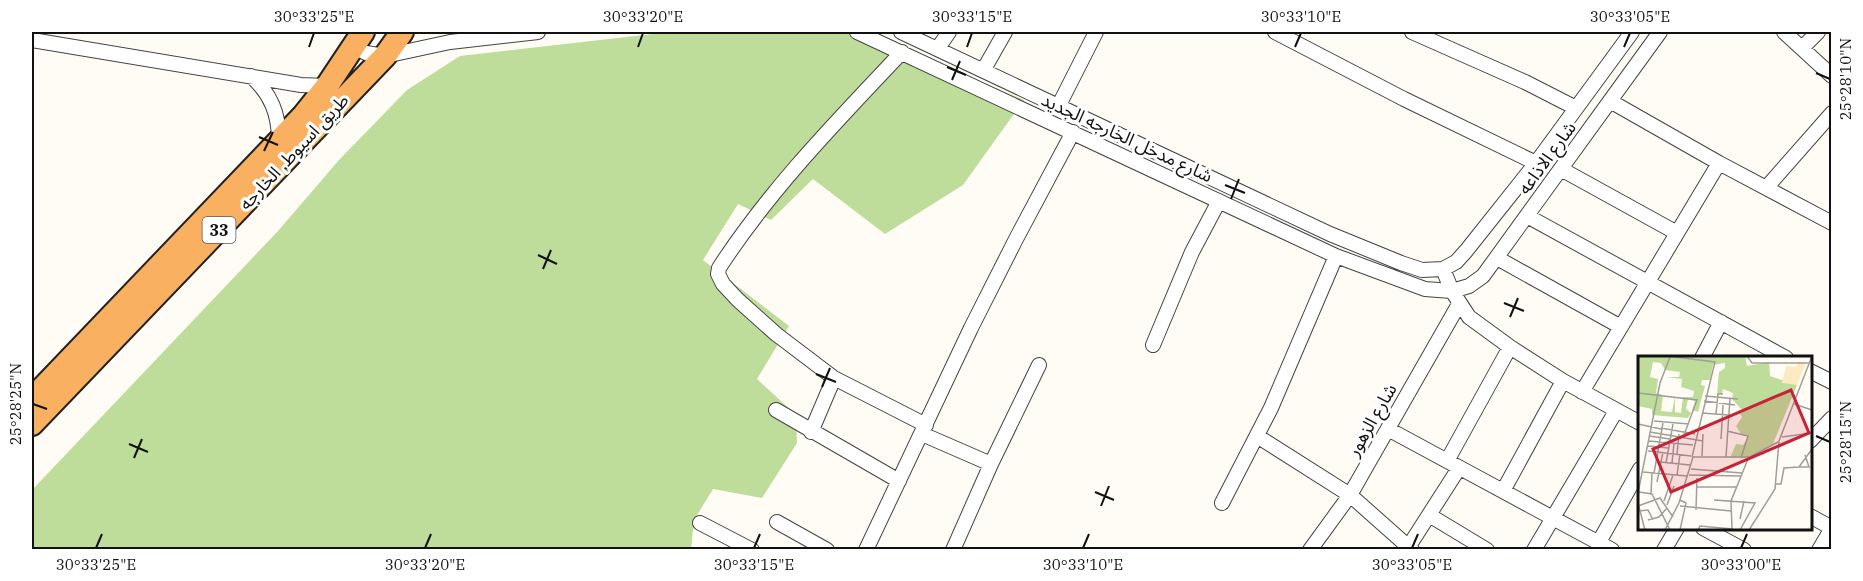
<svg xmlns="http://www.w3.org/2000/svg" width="1863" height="581" font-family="'IBM Plex Serif','Noto Sans Arabic',serif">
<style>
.forest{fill:#bedd9b}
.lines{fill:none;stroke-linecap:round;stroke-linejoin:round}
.minor-casing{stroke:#444;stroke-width:16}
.trunk-casing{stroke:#222;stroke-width:26}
.minor{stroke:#fff;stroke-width:14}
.trunk{stroke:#f9b061;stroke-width:22}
.ticks{fill:none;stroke:#111;stroke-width:2}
.labels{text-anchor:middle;stroke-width:6;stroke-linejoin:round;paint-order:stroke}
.shield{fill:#fff;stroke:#585858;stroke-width:1.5}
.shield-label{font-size:16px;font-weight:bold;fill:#111}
.street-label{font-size:18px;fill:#111;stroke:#fff}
.inset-road{fill:none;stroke:#a09e9a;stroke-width:1.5}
.view{fill:#c62338;fill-opacity:0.15;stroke:#c62338;stroke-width:3}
.inset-edge{fill:none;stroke:#111;stroke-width:3}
.neatline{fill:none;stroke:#111;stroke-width:2}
.ticks-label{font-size:15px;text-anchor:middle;fill:#111}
</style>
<rect width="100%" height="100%" fill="#fffcf5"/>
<path class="forest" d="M670,32H866L1024,100L963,185L885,234L813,179L771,220L738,204L703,260L789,326L757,379L796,415L797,443L762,498L713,489L694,520L691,549H32V490L278,231L339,160L407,90L460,56Z"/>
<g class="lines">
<g class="minor-casing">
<path id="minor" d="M857,32L1336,256L1425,289L1452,291L1469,286L1483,276L1660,32
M901,32L1330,234L1401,263L1422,270L1443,269L1456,262L1466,251L1536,163L1632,32
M1275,32L1404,99L1536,163
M1412,32L1525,82L1576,108
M1784,32L1832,76
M32,40L301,85L327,86
M354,47L366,53L385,56L450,42L538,32
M938,48L949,32
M1802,48L1818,32
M902,52C837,121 771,188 719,268L718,274L723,284L738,300L776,334L834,378L926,425
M984,69L1005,32
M251,76C271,94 279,114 279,141
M1610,101L1719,163L1832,223
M1059,105L1096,32
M1561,169L1677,233
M1766,188L1832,113
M1527,216L1786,358
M1497,258L1621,327
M1443,269L1452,291L1469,317L1510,347L1563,381L1640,423
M1153,345L1192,252L1219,201
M1702,358L1721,322
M1810,371L1832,382
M1582,392L1719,163
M776,410L899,481
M1388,429L1612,550
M811,432L834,378
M922,434L991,464
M1257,436L1350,495L1412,550
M1810,441L1832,418
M1447,461L1510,347
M1503,491L1563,381
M1222,503L1271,408L1336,256
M1429,515L1487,550
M1810,516L1832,528
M777,522L827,550
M700,523L752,550
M1703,528L1744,550
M1599,542L1640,469
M1409,546L1459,468
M866,550L971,328L1016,239L1073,132
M953,550L991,464L1039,365
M1310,550L1350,495L1459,304
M1534,550L1616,411
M1664,550L1677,528
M1819,550L1832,528"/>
</g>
<g class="trunk-casing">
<path id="trunk" d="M32,399L303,116L327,86L363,32
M32,424L385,56L402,32"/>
</g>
<use href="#minor" class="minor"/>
<use href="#trunk" class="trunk"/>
</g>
<path class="ticks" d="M309,47L314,33M638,47L643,33M967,47L972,33M1295,47L1301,33M1624,47L1630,33M947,67L966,75M1816,73L1830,79M952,80L960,61M259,137L278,145M264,151L273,132M1225,185L1245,193M1231,199L1239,179M538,255L557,264M543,269L551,250M1504,303L1524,311M1510,317L1518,298M816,374L836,382M822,387L830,368M33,404L47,409M1816,436L1830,442M129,444L148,452M134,458L142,439M1095,492L1114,500M1101,506L1109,486M96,548L102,534M425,548L431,534M754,548L760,534M1083,548L1089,534M1412,548L1418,534M1741,548L1747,534"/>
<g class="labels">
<rect class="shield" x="202.5" y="217" width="33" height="26" rx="4.5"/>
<g class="shield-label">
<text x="219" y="236">33</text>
</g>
<g class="street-label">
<text transform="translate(1127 138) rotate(25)" y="6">شارع مدخل الخارجه الجديد</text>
<text transform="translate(294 152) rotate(-47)" y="6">طريق اسيوط, الخارجه</text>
<text transform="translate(1547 158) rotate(-54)" y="6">شارع الاذاعه</text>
<text transform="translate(1372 420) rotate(-60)" y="6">شارع الزهور</text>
</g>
</g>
<g transform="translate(1638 356)">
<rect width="174" height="174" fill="#fffcf5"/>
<path d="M0,0H107L109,10L131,6L132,20L159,29L135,88L113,101L92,102L98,88L105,89L111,80L103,78L98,70L104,61L100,55L104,54L94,43L95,37L85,33L84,38H79L81,16L87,12V7L75,9L72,24H64L63,29L67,30L60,56L54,54L57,45L50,43L48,53L53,57L50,62L14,59V53L0,50ZM15,6L23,7L27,14L42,16L41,21H28L44,23L43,31L56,35L55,41H45L43,57L37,56V40L34,56L23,55L25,39L18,37L20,23L12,21Z" fill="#bedd9b" fill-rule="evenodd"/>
<path d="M160,6L168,7L159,29L144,27L148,10L158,11Z" fill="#fceac0"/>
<path class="inset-road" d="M29,0L77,6L54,101M109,0L114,7H171M0,37L59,44L46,79M67,40L100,43M66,45L97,49M156,48L174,54M64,57L90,59M78,58L80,38H85M16,65L51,68M0,68L23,73M23,72L57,78M89,75L110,80L103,102M12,76L65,85M11,80L32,83M144,81L174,77M83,83L85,49M11,85L55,89M10,90L30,92M10,95L53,100M39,98L41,78M64,100L65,78M88,101L92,42M22,106L52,109M28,107L35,68M34,107L36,87M161,111H171L167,99M53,113L104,117M5,116L49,120M16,117L25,67M39,119L42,98M51,119L103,120M19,126L25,96M138,128H143L146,112L161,111L174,93M59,131H98M1,136L14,138L32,174M0,137L22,27L32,1M13,137L14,117M42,144L48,147L42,174M76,144L117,147L102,174M26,145L35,119M0,147L7,174M29,149L36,130M0,150L22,142L35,161M42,150L93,155M58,154L59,122M1,155L10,154L15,164M102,163L106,145M10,164L21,161L29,152M94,173L93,145L110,103M27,174L41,147L55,101H112L140,86M60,174L62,170L95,173M111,174L137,133L141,85L174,0"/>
<path class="view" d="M153,34L171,77L33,136L15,93Z"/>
<rect width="174" height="174" class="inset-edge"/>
</g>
<rect width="1863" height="581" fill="none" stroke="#ffffff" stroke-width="66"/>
<rect x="33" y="33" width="1797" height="515" class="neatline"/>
<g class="ticks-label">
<text x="314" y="22">30°33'25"E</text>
<text x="643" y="22">30°33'20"E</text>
<text x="972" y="22">30°33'15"E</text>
<text x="1301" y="22">30°33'10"E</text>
<text x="1630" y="22">30°33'05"E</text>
<text transform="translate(1846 79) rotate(-90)" y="5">25°28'10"N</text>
<text transform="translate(16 404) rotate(-90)" y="5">25°28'25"N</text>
<text transform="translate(1846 442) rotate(-90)" y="5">25°28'15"N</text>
<text x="96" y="570">30°33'25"E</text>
<text x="425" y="570">30°33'20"E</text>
<text x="754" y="570">30°33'15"E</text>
<text x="1083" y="570">30°33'10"E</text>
<text x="1412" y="570">30°33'05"E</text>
<text x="1741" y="570">30°33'00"E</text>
</g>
</svg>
